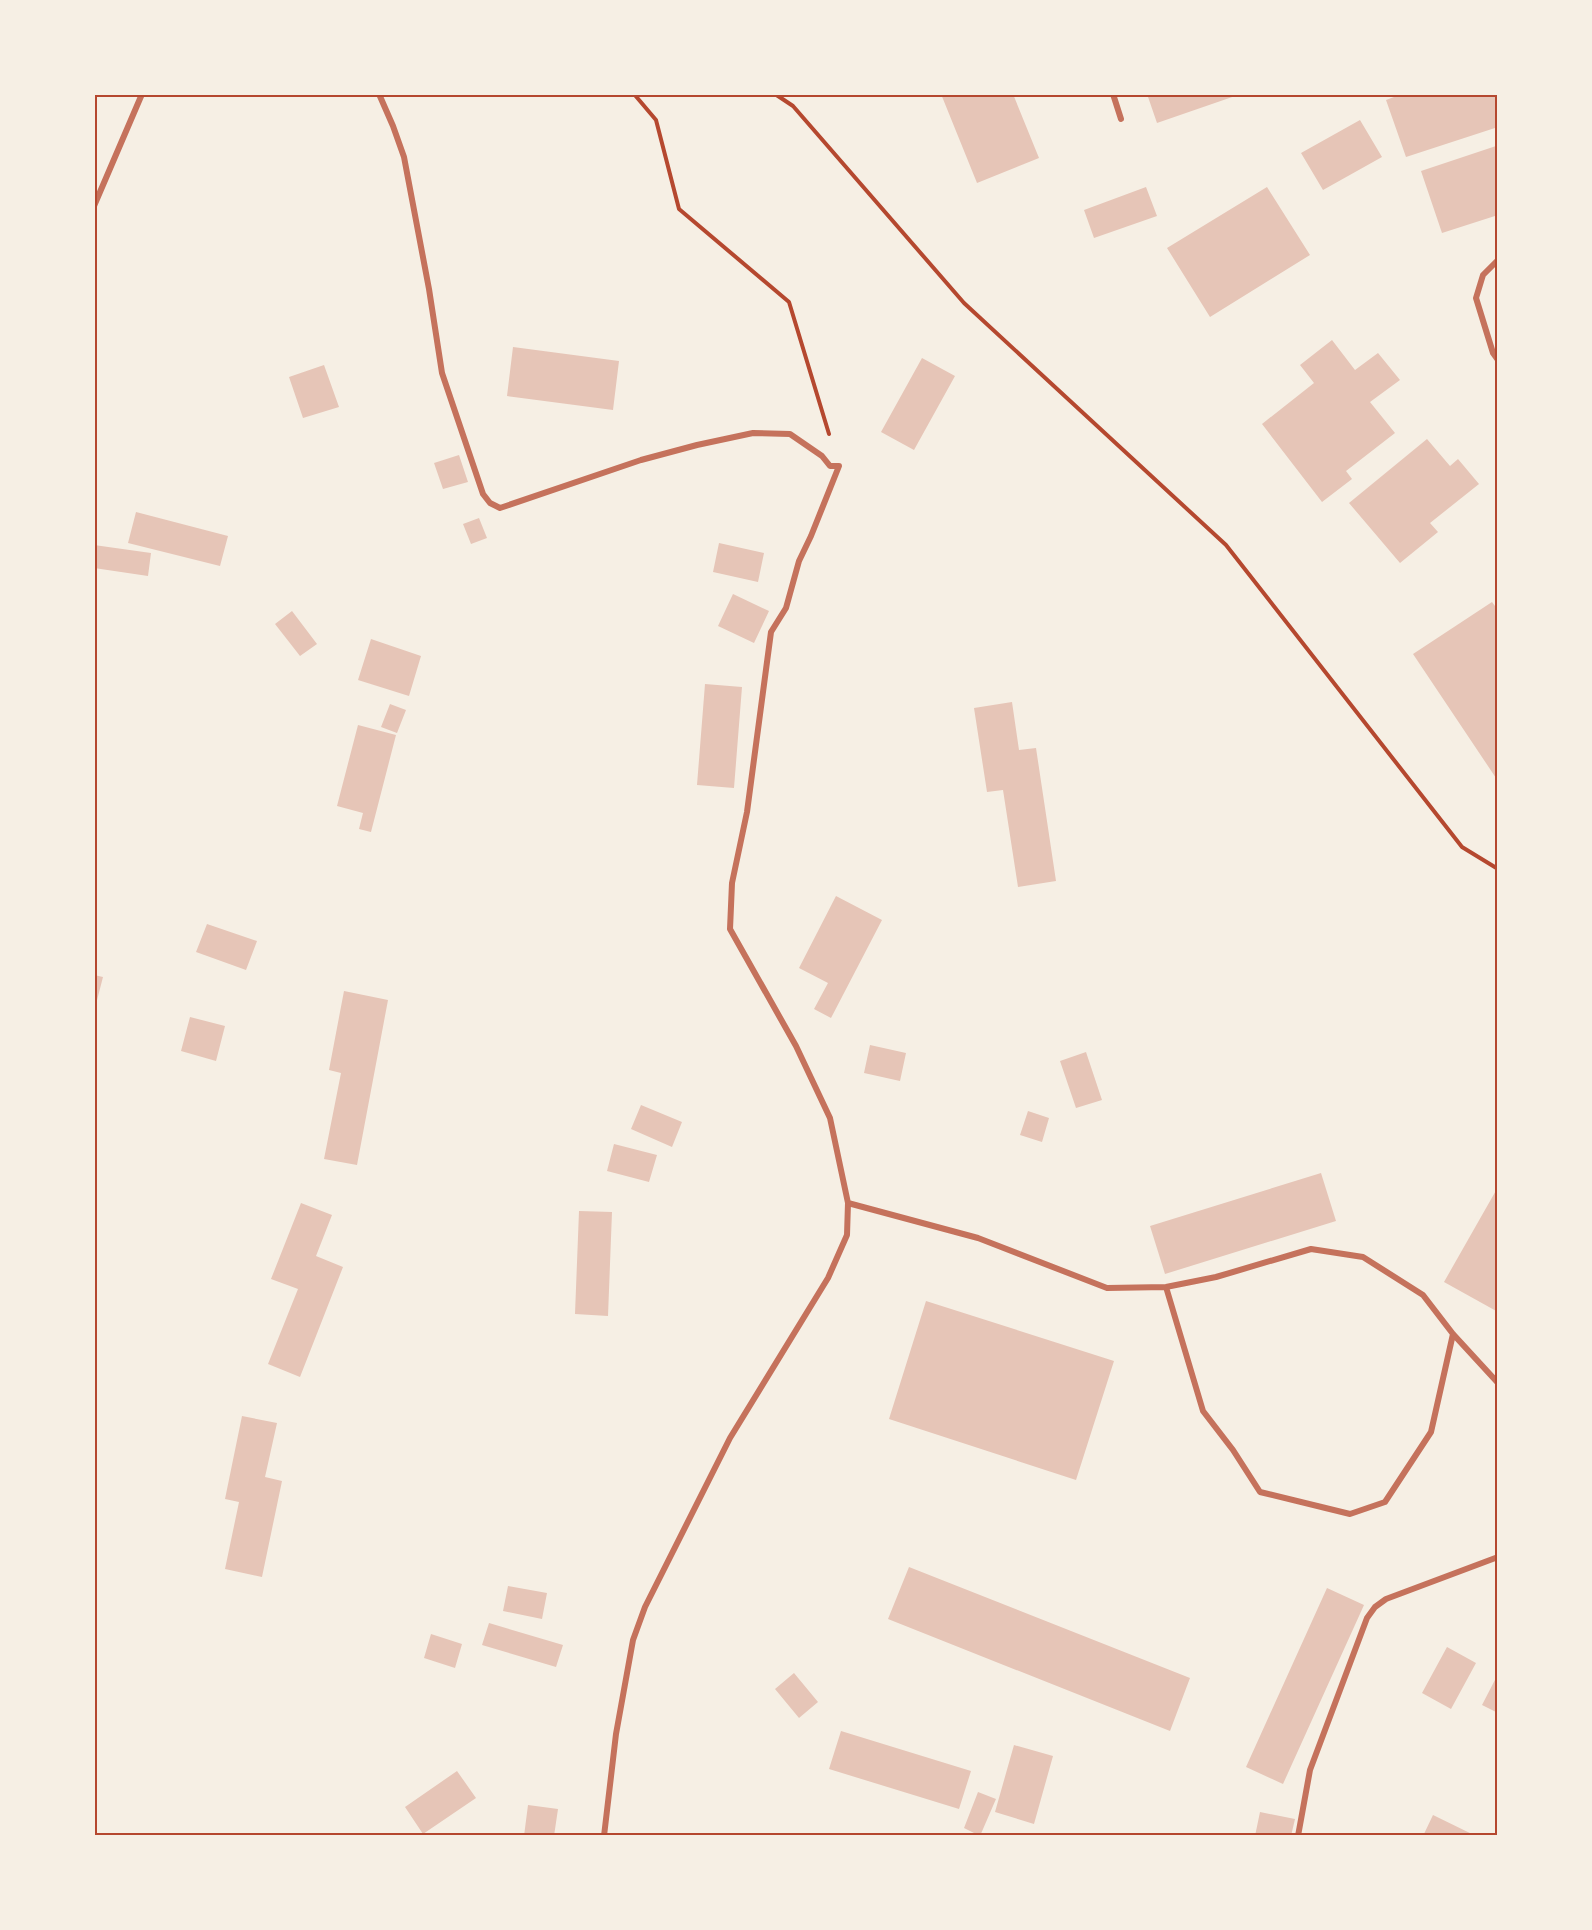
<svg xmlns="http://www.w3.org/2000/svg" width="1592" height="1930" font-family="'Varela Round',sans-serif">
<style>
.building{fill:#e6c5b7}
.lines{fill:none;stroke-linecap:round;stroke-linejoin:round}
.path{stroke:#b5482f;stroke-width:4}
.minor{stroke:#c5725c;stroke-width:6}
.neatline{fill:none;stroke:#b5482f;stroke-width:2}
</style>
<rect width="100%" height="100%" fill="#f6efe4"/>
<path class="building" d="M941,94H1013L1039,158L977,183Z
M1147,94H1238V95L1157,123Z
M1402,94H1498V127L1406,157L1386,100Z
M1360,120L1382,157L1323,190L1301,153Z
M1496,146L1498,215L1442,233L1421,171Z
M1146,187L1157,216L1094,238L1084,210Z
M1267,187L1310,255L1210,317L1167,248Z
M1332,340L1355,370L1378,353L1400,380L1370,402L1395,433L1346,471L1352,479L1322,502L1262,424L1314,383L1300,365Z
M513,347L619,361L613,410L507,396Z
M922,358L955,376L914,450L881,432Z
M324,365L339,407L303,418L289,377Z
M1427,439L1450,466L1458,459L1479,484L1430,523L1438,532L1400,563L1349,503Z
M459,455L468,482L443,489L434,463Z
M136,512L228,536L220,566L128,543Z
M479,518L487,538L471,544L463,524Z
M719,543L764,553L758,582L713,572Z
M94,545L151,553L148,576L94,568Z
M733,594L769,611L754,643L718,626Z
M1492,602L1498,610V777L1496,778L1413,654Z
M292,611L317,644L300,656L275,624Z
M371,639L421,656L409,696L358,680Z
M705,684L742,687L734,788L697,785Z
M1012,702L1019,750L1036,748L1056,881L1018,887L1003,790L987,792L974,708Z
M390,704L406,710L397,733L381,727Z
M358,725L396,735L371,832L359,829L363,813L337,806Z
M836,896L882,920L831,1018L814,1009L828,983L799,968Z
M207,924L257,941L246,970L196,952Z
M94,975L103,977L95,1008L94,1007Z
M344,991L388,1000L357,1165L324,1159L341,1073L329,1070Z
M190,1017L225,1026L216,1061L181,1051Z
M870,1045L906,1053L900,1081L864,1073Z
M1086,1052L1102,1100L1076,1108L1060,1061Z
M641,1105L682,1122L672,1147L631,1129Z
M1028,1111L1049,1118L1042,1142L1020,1135Z
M614,1144L657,1155L649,1182L607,1171Z
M1321,1173L1336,1221L1165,1274L1150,1226Z
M1498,1187V1312L1444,1282Z
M301,1203L332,1215L316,1256L343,1267L300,1377L268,1364L298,1289L271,1279Z
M579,1211L612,1212L608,1316L575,1314Z
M926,1301L1114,1361L1076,1480L889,1419Z
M242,1416L277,1423L265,1477L282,1481L262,1577L225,1569L239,1502L225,1499Z
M909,1567L1190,1678L1170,1731L888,1619Z
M508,1586L547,1593L542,1619L503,1611Z
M1327,1588L1364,1605L1283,1784L1246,1767Z
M489,1623L563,1645L556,1667L482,1645Z
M431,1634L462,1644L455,1668L424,1658Z
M1447,1647L1476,1663L1451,1709L1422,1693Z
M794,1673L818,1702L799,1718L775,1689Z
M1498,1674V1713L1482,1705Z
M841,1731L971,1771L959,1809L829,1769Z
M1014,1745L1053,1756L1034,1824L995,1812Z
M457,1771L476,1798L423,1834L405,1807Z
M978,1792L996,1799L980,1836L964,1828Z
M528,1805L558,1809L554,1836H524Z
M1260,1812L1295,1819L1291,1836H1255Z
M1433,1815L1476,1836H1423Z"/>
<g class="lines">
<path class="path" d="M634,94L656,120L679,209L789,302L829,434
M775,94L793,106L964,303L1226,545L1462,847L1498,869"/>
<path class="minor" d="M379,94L393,126L404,157L429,289L442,373L483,494L490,503L500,508L641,460L697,445L753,433L790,434L822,456L830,466H839L811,536L799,561L786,608L771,632L747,812L732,883L730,929L796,1046L830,1118L848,1203L847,1235L828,1278L730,1438L645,1607L633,1640L616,1734L604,1836
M1113,94L1121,119
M94,206L142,94
M1498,260L1483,275L1476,298L1493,353L1498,360
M848,1203L978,1238L1107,1288L1166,1287L1216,1277L1311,1249L1363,1257L1423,1295L1453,1334L1498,1383
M1166,1287L1203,1411L1233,1450L1260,1492L1350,1514L1385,1502L1431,1432L1453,1334
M1298,1836L1310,1770L1367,1618L1375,1607L1386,1599L1498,1557"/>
</g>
<rect width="1592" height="1930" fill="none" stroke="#f6efe4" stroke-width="192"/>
<rect x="96" y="96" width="1400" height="1738" class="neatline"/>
</svg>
